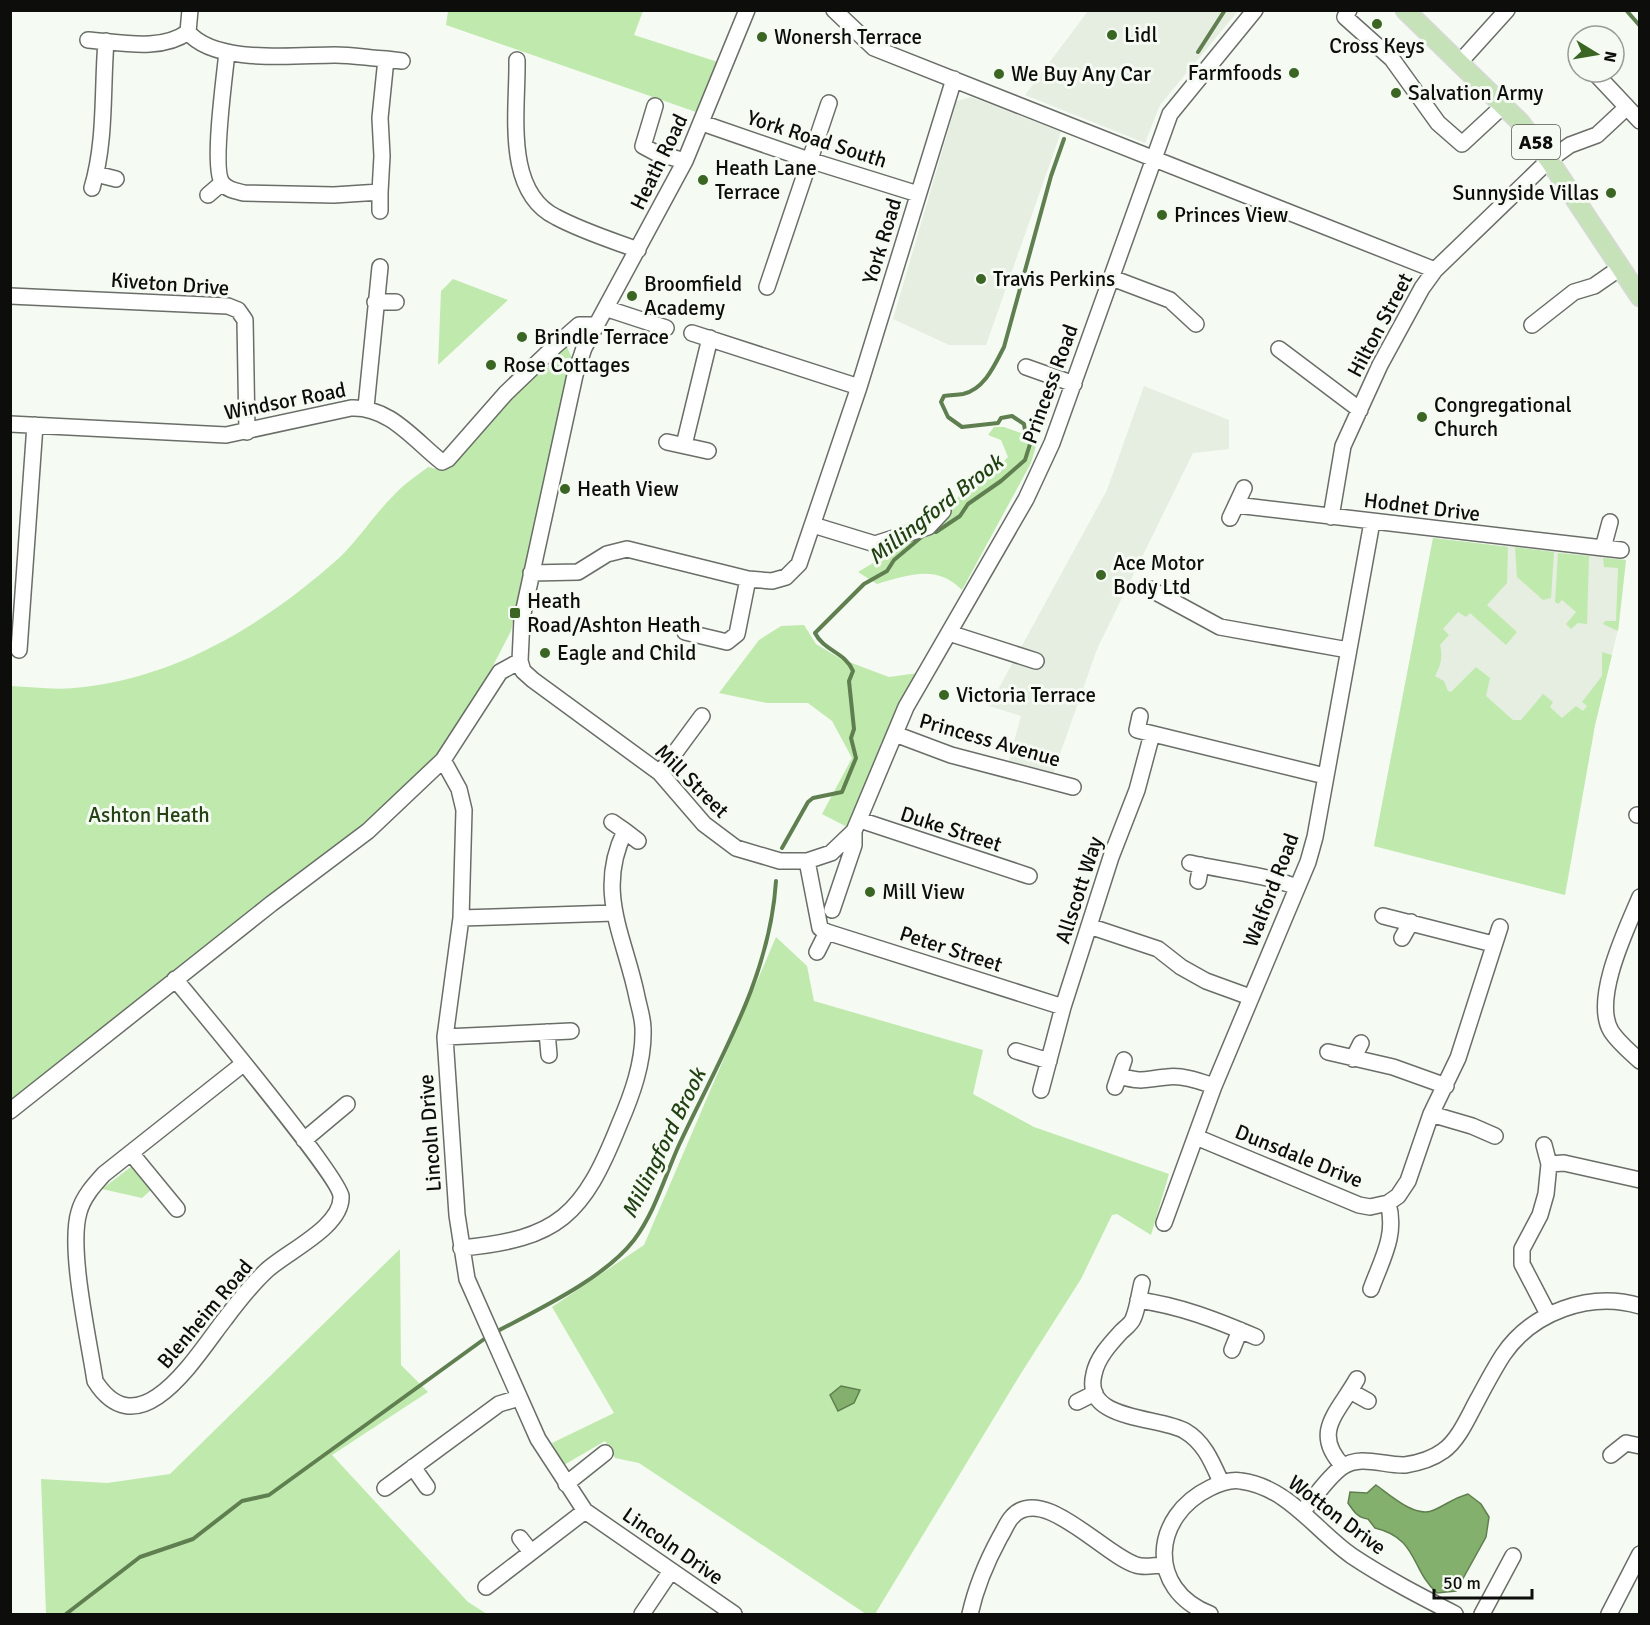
<svg xmlns="http://www.w3.org/2000/svg" width="1650" height="1625" font-family="Signika,sans-serif">
<style>
.built{fill:#e5eee1}
.green{fill:#c0eaad}
.water{fill:#83b06d;stroke:#607f50;stroke-width:1.5}
.lines{fill:none;stroke-linecap:round;stroke-linejoin:round}
.stream{stroke:#607f50;stroke-width:4}
.minor-casing{stroke:#6a6e68;stroke-width:18}
.major-casing{stroke:#d8d8d8;stroke-width:21}
.minor{stroke:#fff;stroke-width:15}
.major{stroke:#c6e2b9;stroke-width:18}
.poi-dot{fill:#3a6523;stroke:#f5faf3;stroke-width:2}
.labels{text-anchor:middle;stroke-width:6;stroke-linejoin:round;paint-order:stroke}
.shield{fill:#f5faf3;stroke:#535551;stroke-width:1.5}
.shield-label{font-size:20px;font-weight:bold;fill:#0d0e0c}
.poi-label{font-size:21px;fill:#0d0e0c;stroke:#f5faf3;text-anchor:start}
.street-label{font-size:21px;fill:#0d0e0c;stroke:#f5faf3}
.park-label{font-size:21px;fill:#244213;stroke:#f5faf3}
.water-label{font-size:22px;font-style:italic;fill:#224112;stroke:#f5faf3}
</style>
<rect width="100%" height="100%" fill="#f5faf3"/>
<path class="built" d="M1088,11V10L1238,11L1160,105L1145,143L1025,95Z
M971,97L1061,132L986,345H949L893,319L957,101Z
M1144,386L1229,420V449L1193,453L1097,649L1052,777L1008,763L1021,716L989,706L1107,490Z
M1433,538L1626,560L1619,625L1595,725L1565,895L1374,846Z"/>
<path class="green" d="M448,11H643L634,35L718,62L696,112L446,25Z
M453,279L508,300L438,365L441,291Z
M567,347L572,358L511,631L484,683L434,762L338,845L167,976L11,1110V686C31,687 54,690 74,688C176,679 265,624 339,558C359,539 374,515 393,496C403,485 416,476 428,467L441,470L559,348Z
M994,427H1004L1038,439L1031,463L962,590C936,564 909,575 877,584L858,572L938,524L958,497L996,469L1008,457L1001,440L988,435Z
M1433,538L1508,547L1507,583L1487,605L1517,632L1506,645L1470,613L1466,617L1458,612L1443,629L1449,635L1440,645C1443,657 1441,665 1435,676L1444,681L1448,691L1451,692L1476,667L1490,678L1486,696L1513,720H1521L1543,694L1553,702L1550,707L1562,718L1576,706L1583,711L1587,706L1582,702L1602,676V652L1612,655L1595,725L1565,895L1374,846Z
M1515,547L1554,552L1551,598L1543,600L1517,577Z
M1558,553L1589,556L1587,624L1578,623L1571,629L1566,624L1576,612L1562,600L1558,604L1555,602Z
M1603,558L1626,560L1618,631L1603,624L1605,621H1616L1618,568L1604,567Z
M804,625L816,644L841,659L889,677L918,673L849,828L822,814L852,758L832,721L808,703H767L719,693L759,640L781,626Z
M776,937L807,966L814,1001L983,1050L973,1094L1034,1127L1169,1174L1151,1235L1117,1214L1112,1215L1081,1279L1020,1375L875,1614H866L639,1463L615,1458L605,1441L564,1465L552,1443L614,1413L552,1307L644,1245Z
M132,1166L152,1189L142,1198L102,1189Z
M400,1249L401,1365L428,1392L332,1455L468,1602L487,1614H46L41,1479L107,1483L170,1474Z"/>
<path class="water" d="M841,1386L860,1390L854,1403L838,1411L830,1395Z
M1376,1485C1390,1495 1416,1519 1434,1510C1448,1504 1451,1499 1468,1494L1481,1504L1489,1517L1486,1537L1456,1591L1437,1593C1411,1570 1418,1538 1375,1528L1368,1519C1358,1518 1354,1512 1348,1503L1350,1492L1367,1493Z"/>
<g class="lines">
<path class="stream" d="M1626,10L1640,26
M1198,52L1225,10
M930,531L936,532L960,516L968,504L1001,481L1025,460L1031,441L1026,437L1024,424L1012,416L1001,418L998,423L962,427L948,417L941,402L944,396C950,395 957,395 963,394C985,389 995,364 1004,347L1051,176L1064,139
M782,848L808,802L813,798L842,792L856,758L851,738L854,729L849,681L853,671C845,652 824,651 815,633L864,584L887,571L894,560L925,534
M494,1333C537,1310 604,1279 634,1240C655,1212 665,1176 679,1145C719,1059 770,978 776,881
M66,1614L140,1557L193,1539L242,1501L269,1495L487,1337"/>
<g class="minor-casing">
<path id="minor" d="M190,10L188,32C215,65 296,55 335,55C352,55 369,58 386,59L380,118L382,156L380,192L334,195L244,193C236,191 228,190 223,184C211,171 225,74 227,52
M747,10L685,161L584,348L575,375L522,618L520,661L523,671L533,680L660,773L704,824L736,848L780,861H807L831,853L854,831
M834,10L874,48L1435,270
M1349,10L1345,17L1392,59L1438,123L1462,144L1504,105
M88,40C119,42 161,52 188,32
M386,59L402,61
M517,60C518,109 503,191 556,217C582,231 611,240 638,250
M1460,62L1507,10
M1594,72L1640,121
M655,106L643,146L656,153L685,161
M702,123L809,160L918,194
M96,174L116,179
M92,188C106,141 102,91 106,41
M380,192V211
M208,195L222,183
M1112,278L1170,300L1196,324
M767,287L829,103
M10,296L228,306L238,310L245,320L247,432
M375,302H396
M608,309L666,328
M1532,325L1574,292L1594,286L1620,268
M692,333L859,387
M1279,349L1360,410
M1026,367L1074,384
M366,407L380,267
M10,424L226,435L351,408C389,406 414,440 442,462L448,459L506,393L555,346L579,325H596
M667,442L708,451
M684,445L710,338
M1236,505L1603,548
M1331,517L1343,446L1380,365L1422,288L1435,270L1549,160L1570,145L1597,135L1627,107
M1230,518L1244,488
M1610,522L1603,548L1621,550
M813,525L875,544L928,527L943,511
M531,573L578,572L607,554L627,549L748,579L772,581L786,577L799,564L859,387L954,79
M1150,589L1220,627L1348,650
M685,632L727,642L737,634L748,579
M949,633L1036,661
M19,650L35,425
M1140,716L1137,730L1325,776
M895,734L951,755L1073,787
M443,760L459,789L464,810L461,918L445,1037L457,1215L467,1279L538,1439L585,1511L734,1614
M660,773L702,716
M1637,815H1640
M860,820L1029,876
M625,831L638,841
M807,861L820,928L827,932L1063,1007
M1190,863C1226,871 1262,874 1297,887
M1198,881L1201,865
M1640,897C1627,928 1592,999 1611,1031C1618,1042 1630,1052 1640,1061
M832,910L854,845V831L906,707L1026,499L1052,443L1170,114L1255,10
M1383,916L1493,944
M461,918L614,913
M1089,926L1158,949L1181,967L1206,981L1250,997
M1402,938L1411,922
M817,952L827,932
M175,979C199,1008 339,1176 341,1196C343,1227 286,1252 266,1271C251,1285 237,1303 225,1319C198,1353 140,1452 95,1381C89,1340 68,1249 79,1212C83,1197 94,1185 104,1174L243,1064
M547,1032L549,1055
M445,1037L571,1031
M1016,1051L1049,1061
M1328,1052L1393,1067L1446,1086
M1353,1059L1361,1043
M1119,1076C1145,1083 1143,1079 1167,1077C1183,1075 1199,1081 1214,1086
M1115,1087L1124,1060
M1041,1090L1063,1007L1111,857L1137,790L1152,734
M10,1111L271,904L368,831L443,760L500,672L520,661
M1431,1114L1472,1126L1495,1136
M1196,1137L1359,1205L1370,1207L1388,1203L1398,1196L1408,1181L1431,1114L1458,1058L1500,927
M304,1140L347,1104
M1544,1145L1549,1164
M131,1153L177,1209
M1164,1223L1214,1086L1308,862L1315,837L1372,522
M461,1248C559,1239 583,1215 619,1125C632,1095 644,1062 643,1029C643,1018 639,1007 637,997C625,937 595,892 625,831L612,822
M1142,1283C1139,1294 1138,1308 1133,1319C1131,1324 1125,1328 1121,1332C1110,1344 1097,1358 1094,1374C1082,1422 1160,1416 1185,1431C1204,1442 1212,1462 1221,1482
M1371,1289C1382,1259 1397,1235 1388,1203
M1138,1300C1181,1306 1216,1320 1256,1337
M1548,1314L1522,1264V1249L1540,1215L1546,1194L1549,1164L1564,1163L1640,1180
M1232,1350L1240,1330
M1350,1391L1368,1401
M1077,1402L1095,1393
M1611,1455L1626,1443L1640,1446
M1343,1466C1311,1432 1338,1413 1357,1379
M413,1467L427,1487
M566,1484L605,1453
M385,1488L499,1404L519,1398
M1303,1511C1315,1497 1327,1478 1342,1467C1361,1454 1384,1466 1405,1465C1418,1463 1432,1459 1443,1451C1459,1440 1469,1415 1478,1399C1486,1384 1494,1369 1503,1355C1532,1312 1590,1291 1640,1306
M520,1538L531,1552
M486,1587L585,1511
M642,1614L671,1571
M970,1614C976,1587 987,1561 1000,1537C1004,1531 1007,1522 1012,1517C1042,1483 1104,1555 1136,1565C1144,1568 1155,1565 1164,1565
M1210,1614C1146,1589 1152,1516 1210,1488C1220,1483 1230,1479 1241,1481C1288,1487 1316,1531 1352,1556C1385,1578 1420,1596 1455,1614
M1482,1614L1513,1556
M1609,1614L1640,1554"/>
</g>
<g class="major-casing">
<path id="major" d="M1405,10L1520,122L1549,160L1640,297"/>
</g>
<use href="#minor" class="minor"/>
<use href="#major" class="major"/>
</g>
<g class="poi-dot">
<circle cx="1377" cy="24" r="6"/>
<circle cx="1112" cy="35" r="6"/>
<circle cx="762" cy="37" r="6"/>
<circle cx="1294" cy="73" r="6"/>
<circle cx="999" cy="74" r="6"/>
<circle cx="1396" cy="93" r="6"/>
<circle cx="703" cy="180" r="6"/>
<circle cx="1611" cy="193" r="6"/>
<circle cx="1162" cy="215" r="6"/>
<circle cx="981" cy="279" r="6"/>
<circle cx="632" cy="296" r="6"/>
<circle cx="522" cy="337" r="6"/>
<circle cx="491" cy="365" r="6"/>
<circle cx="1422" cy="417" r="6"/>
<circle cx="565" cy="489" r="6"/>
<circle cx="1101" cy="575" r="6"/>
<rect x="509" y="607" width="12" height="12" rx="3"/>
<circle cx="545" cy="653" r="6"/>
<circle cx="944" cy="695" r="6"/>
<circle cx="870" cy="892" r="6"/>
</g>
<g class="labels">
<rect class="shield" x="1512" y="125" width="48" height="34" rx="4.5"/>
<g class="shield-label">
<text x="1536" y="149">A58</text>
</g>
<g class="poi-label">
<text x="1124" y="42">Lidl</text>
<text x="774" y="44">Wonersh Terrace</text>
<text x="1377" y="53" text-anchor="middle">Cross Keys</text>
<text x="1282" y="80" text-anchor="end">Farmfoods</text>
<text x="1011" y="81">We Buy Any Car</text>
<text x="1408" y="100">Salvation Army</text>
<text x="715" y="175">Heath Lane<tspan x="715" dy="24">Terrace</tspan></text>
<text x="1599" y="200" text-anchor="end">Sunnyside Villas</text>
<text x="1174" y="222">Princes View</text>
<text x="993" y="286">Travis Perkins</text>
<text x="644" y="291">Broomfield<tspan x="644" dy="24">Academy</tspan></text>
<text x="534" y="344">Brindle Terrace</text>
<text x="503" y="372">Rose Cottages</text>
<text x="1434" y="412">Congregational<tspan x="1434" dy="24">Church</tspan></text>
<text x="577" y="496">Heath View</text>
<text x="1113" y="570">Ace Motor<tspan x="1113" dy="24">Body Ltd</tspan></text>
<text x="527" y="608">Heath<tspan x="527" dy="24">Road/Ashton Heath</tspan></text>
<text x="557" y="660">Eagle and Child</text>
<text x="956" y="702">Victoria Terrace</text>
<text x="882" y="899">Mill View</text>
</g>
<g class="street-label">
<text transform="translate(817 139) rotate(18)" y="7">York Road South</text>
<text transform="translate(659 162) rotate(-64)" y="7">Heath Road</text>
<text transform="translate(882 241) rotate(-73)" y="7">York Road</text>
<text transform="translate(170 284) rotate(4)" y="7">Kiveton Drive</text>
<text transform="translate(1380 325) rotate(-62)" y="7">Hilton Street</text>
<text transform="translate(1050 384) rotate(-70)" y="7">Princess Road</text>
<text transform="translate(285 401) rotate(-11)" y="7">Windsor Road</text>
<text transform="translate(1422 507) rotate(7)" y="7">Hodnet Drive</text>
<text transform="translate(990 740) rotate(16)" y="7">Princess Avenue</text>
<text transform="translate(692 781) rotate(45)" y="7">Mill Street</text>
<text transform="translate(951 829) rotate(18)" y="7">Duke Street</text>
<text transform="translate(1079 890) rotate(-72)" y="7">Allscott Way</text>
<text transform="translate(1271 890) rotate(-69)" y="7">Walford Road</text>
<text transform="translate(951 949) rotate(18)" y="7">Peter Street</text>
<text transform="translate(430 1133) rotate(-94)" y="7">Lincoln Drive</text>
<text transform="translate(1299 1156) rotate(22)" y="7">Dunsdale Drive</text>
<text transform="translate(205 1314) rotate(-50)" y="7">Blenheim Road</text>
<text transform="translate(1337 1515) rotate(37)" y="7">Wotton Drive</text>
<text transform="translate(673 1546) rotate(35)" y="7">Lincoln Drive</text>
</g>
<g class="park-label">
<text x="149" y="822">Ashton Heath</text>
</g>
<g class="water-label">
<text transform="translate(935 509) rotate(-38)" y="8">Millingford Brook</text>
<text transform="translate(663 1143) rotate(-64)" y="8">Millingford Brook</text>
</g>
</g>
<rect width="1650" height="1625" fill="none" stroke="#0d0e0c" stroke-width="24"/>
<g transform="translate(1596 54) rotate(101)"><circle r="28" fill="#f5faf3" stroke="#989c97" stroke-width="1.5"/>
<path d="M0-4.5L10 22L0 15L-10 22Z" fill="#3a6523"/>
<text y="-9" font-size="16" font-weight="bold" text-anchor="middle" fill="#0d0e0c">N</text>
</g>
<path d="M1434 1589v9h98v-9" fill="none" stroke="#0d0e0c" stroke-width="3"/>
<text x="1443" y="1589" font-size="18" fill="#0d0e0c" stroke="#f5faf3" stroke-width="4.5" paint-order="stroke">50 m</text>
</svg>
